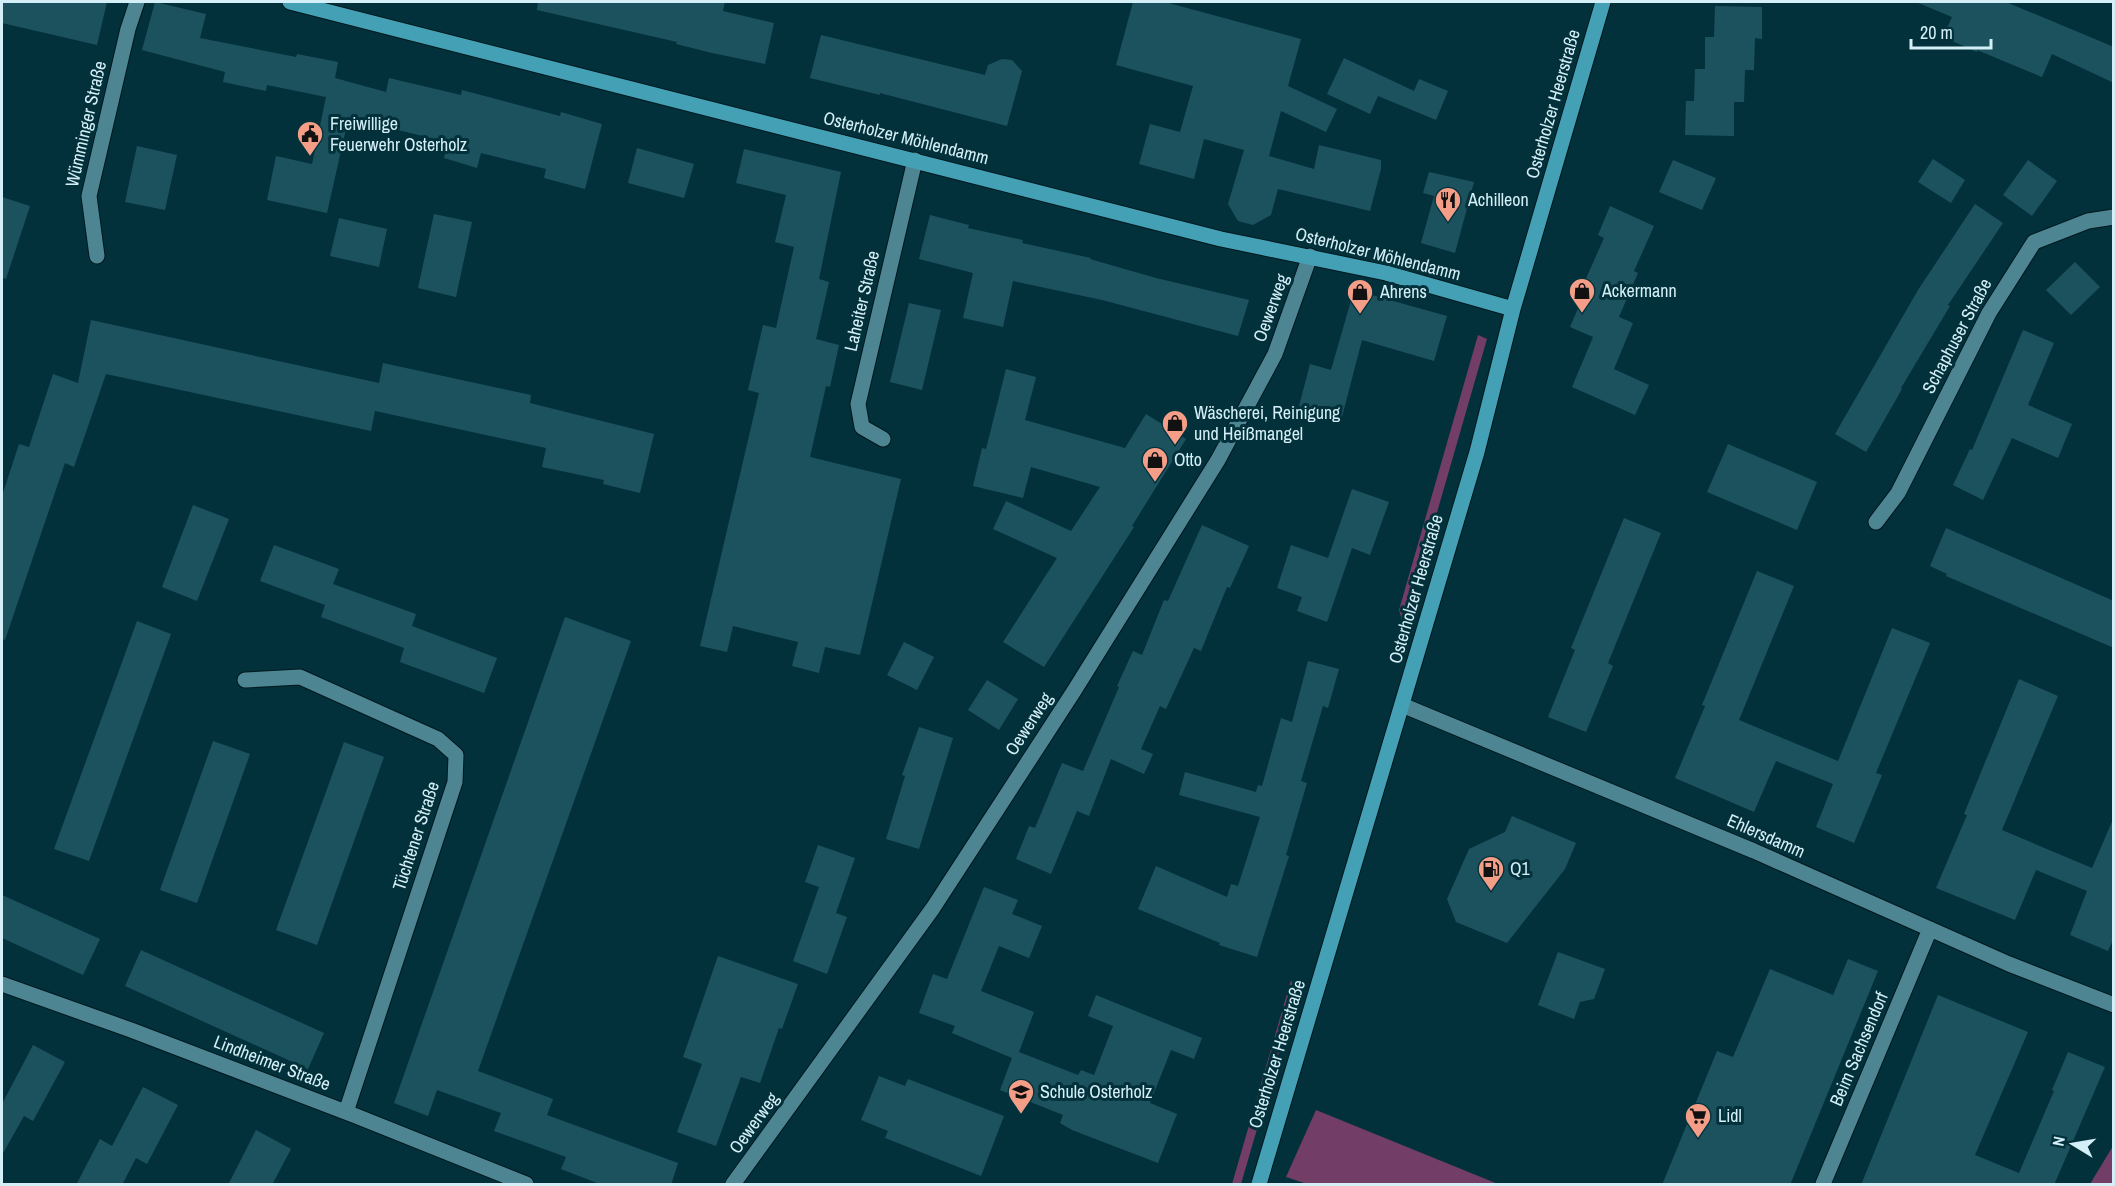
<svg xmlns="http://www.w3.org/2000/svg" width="2115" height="1186" font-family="'Archivo Narrow',sans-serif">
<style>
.green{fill:#723d67}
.building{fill:#1c525e}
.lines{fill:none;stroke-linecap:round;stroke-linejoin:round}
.minor-casing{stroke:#00181e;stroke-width:17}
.major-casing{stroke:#00181e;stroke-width:17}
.minor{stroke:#4e8592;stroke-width:15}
.major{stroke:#44a1b5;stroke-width:15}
.labels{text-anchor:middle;stroke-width:6;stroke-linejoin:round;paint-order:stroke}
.street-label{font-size:18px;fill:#d4eff7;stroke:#03313b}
.poi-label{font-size:18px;fill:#d4eff7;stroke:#03313b;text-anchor:start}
</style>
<rect width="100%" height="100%" fill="#03313b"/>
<path class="green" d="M1478,335L1487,339L1404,627L1399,610Z
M1291,980L1296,995L1241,1184H1232Z
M1316,1110L1498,1184H1307L1286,1177Z
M2113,1146V1184H2090Z"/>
<path class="building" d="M2,2H107L97,45L2,23Z
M155,2L206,14L200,38L296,57L297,54L338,62L335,78L386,92L389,78L461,95L462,90L560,116L561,112L602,124L585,189L544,178L546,169L481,153L477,168L444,158L448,142L364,122L363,124L348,120L327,213L267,200L276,156L312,164L326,97L267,85L266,91L223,82L225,72L142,50Z
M538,2H725L723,11L774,23L765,64L712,53L676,44L677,42L537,10Z
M1133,2H1165L1301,39L1288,86L1337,109L1326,132L1281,111L1269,156L1314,169L1319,145L1381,160V169L1370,211L1278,189L1271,215L1253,225L1238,221L1228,204L1244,150L1204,139L1194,179L1139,164L1150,124L1180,132L1193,86L1116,65Z
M1916,2H2006L2114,47V83L2052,54L2042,77L1977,50V52L1943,37L1952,17Z
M1715,6L1762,7V39L1755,38L1754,70H1745L1744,102H1734V136L1685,135L1686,101H1694L1695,69H1705V37H1714Z
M821,35L985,75L988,65L1002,59L1012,60L1022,71L1007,126L880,93V95L810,78Z
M1344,58L1414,91L1419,79L1448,91L1436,120L1378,96L1370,114L1327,94Z
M137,146L177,155L165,210L125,202Z
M637,148L694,164L684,198L628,183Z
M744,149L841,172L819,279L829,282L816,339L839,345L830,387L826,386L810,457L901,479L860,655L825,647L819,673L792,666L798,642L733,626L727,652L700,646L759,393L748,390L763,325L776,328L794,247L775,242L786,195L736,183Z
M1933,159L1965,180L1951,203L1918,182Z
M1673,160L1716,178L1702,210L1659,192Z
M2028,160L2057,181L2032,216L2003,195Z
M1429,172L1474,182L1455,253L1421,243L1434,196L1423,193Z
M2,197L30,206L6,279L2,278Z
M1975,204L2003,223L1948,305L1950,306L1901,388L1902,389L1866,452L1835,434L1918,290Z
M1610,206L1654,226L1634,271L1638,273L1619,317L1633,323L1614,369L1649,385L1635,415L1572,387L1593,337L1570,327L1588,285L1584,283L1604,238L1598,235Z
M434,214L472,222L456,297L418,288Z
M930,215L969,225L968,228L1023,240L1022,243L1091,258L1090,259L1156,278L1249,300L1238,336L1102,300L1013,281L1003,327L963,318L973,273L919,259Z
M339,218L387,229L379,267L330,256Z
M2075,262L2100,287L2071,315L2046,290Z
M1354,290L1447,316L1434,361L1362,340L1342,417L1299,406L1310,364L1331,370Z
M909,303L941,310L922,390L890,382Z
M91,320L379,383L383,363L531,395L530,403L654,434L640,493L603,484L604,480L542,467L546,448L375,411L371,431L106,374L74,467L65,463L5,640L2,639V496L19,444L29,447L53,374L78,383Z
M2023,330L2054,343L2028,405L2072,424L2058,458L2012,438L1983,500L1953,485L1970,449L1972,450Z
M1006,369L1036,377L1025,420L1125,448L1146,414L1186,439L1132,526L1134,527L1044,667L1003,642L1057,558L993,529L1006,501L1071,531L1100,487L1031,467L1023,498L973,486L982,448L986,449Z
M1728,444L1817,482L1797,530L1707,492Z
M1352,489L1389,502L1370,555L1352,548L1327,622L1297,611L1302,597L1277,588L1291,545L1328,558Z
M193,505L229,519L197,601L162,587Z
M1624,518L1661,533L1608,663L1613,666L1586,732L1548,717L1575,650L1571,648Z
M1202,525L1249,546L1230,588L1227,587L1201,651L1194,648L1166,709L1160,706L1141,749L1153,754L1144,774L1111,759L1089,816L1077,811L1051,874L1016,859L1029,826L1035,828L1062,763L1083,771L1119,687L1117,686L1133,651L1142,655L1164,600L1168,601Z
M1946,528L2114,601V648L1946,576L1947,574L1930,566Z
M274,545L339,569L333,584L416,614L412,626L497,658L484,693L400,662L404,648L321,617L325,605L260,581Z
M1757,571L1794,586L1739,720L1838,761L1892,628L1930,643L1876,773L1882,775L1854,843L1816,827L1833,784L1776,761L1754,812L1675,778L1705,706L1702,705Z
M565,617L631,641L478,1071L553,1099L547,1115L678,1163L671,1185H602L561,1169L566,1157L494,1131L501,1113L437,1090L428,1116L394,1103Z
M137,621L171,634L89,861L54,849Z
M904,642L934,657L917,690L887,675Z
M1308,661L1339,669L1328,708L1323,706L1301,781L1307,783L1286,855L1289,856L1257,957L1219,945L1220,943L1138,909L1156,866L1227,897L1231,884L1238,886L1260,817L1179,795L1185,772L1256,792L1258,785L1262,786L1281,718L1292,722Z
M2019,679L2058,696L2002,830L2092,868L2114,817V938L2108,951L2070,935L2087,891L2036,870L2015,920L1936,888L1967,815L1964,814Z
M987,680L1018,699L999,730L968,710Z
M919,727L953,738L919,849L886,839L905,776L902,775Z
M213,741L250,754L197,903L160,890Z
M344,742L384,757L317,945L276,930Z
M1512,816L1576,843L1565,869L1507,943L1456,922L1447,899L1469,849L1505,832Z
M818,845L855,858L836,913L847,917L827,974L793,961L819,887L805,882Z
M984,887L1018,900L1012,914L1042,926L1029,958L999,946L981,991L1034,1012L1019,1052L1078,1075L1081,1070L1094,1075L1113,1026L1088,1016L1096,995L1202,1038L1194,1059L1171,1050L1150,1103L1177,1114L1158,1163L1072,1130L1060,1123L1063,1115L1000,1090L1012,1058L952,1033L955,1026L919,1013L933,974L947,979Z
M2,895L100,939L83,975L2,938Z
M141,950L324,1033L308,1069L125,986Z
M1558,952L1605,969L1594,999L1580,1002L1574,1019L1538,1005Z
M718,956L798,984L782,1029L779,1028L760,1083L741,1077L716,1146L677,1132L702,1064L683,1057Z
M1848,959L1878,971L1790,1185H1662L1717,1051L1733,1057L1770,969L1833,995Z
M1938,995L2028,1032L1975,1155L2019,1173L2054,1091L2052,1090L2068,1052L2105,1067L2054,1185H1861Z
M33,1045L65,1062L33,1121L24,1116L2,1155V1104Z
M879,1076L905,1086L908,1079L1004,1116L981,1176L885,1138L888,1131L861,1120Z
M143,1087L178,1105L147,1164L136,1158L122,1185H76L100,1139L112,1146Z
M256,1130L291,1149L272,1185H228Z"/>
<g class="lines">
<g class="minor-casing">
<path id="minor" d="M97,256L89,196L128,29L137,2
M883,439L862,427L858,404L915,160
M1876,522L1898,493L1989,313L2034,242L2088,221L2114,217
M245,680L300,677L438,739L456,755L455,782L346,1112
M1402,705L1754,851L2009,964L2114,1005
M2,984L131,1030L356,1116L526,1184
M733,1184L933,908L1074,691L1218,460L1275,354L1310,256
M1823,1184L1930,929"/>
</g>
<g class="major-casing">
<path id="major" d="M290,2L1221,239L1386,273L1513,309
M1259,1184L1477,452L1513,309L1603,2"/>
</g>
<use href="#minor" class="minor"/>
<use href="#major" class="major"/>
</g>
<defs>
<g id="civic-pin" transform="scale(1.35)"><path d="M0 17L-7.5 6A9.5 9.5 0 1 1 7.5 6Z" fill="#f49e88" stroke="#03313b"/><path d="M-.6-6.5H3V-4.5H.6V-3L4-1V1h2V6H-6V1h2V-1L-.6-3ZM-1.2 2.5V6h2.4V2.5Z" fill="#111"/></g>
<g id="restaurant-pin" transform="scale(1.35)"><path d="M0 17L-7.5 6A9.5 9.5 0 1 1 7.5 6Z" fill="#f49e88" stroke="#03313b"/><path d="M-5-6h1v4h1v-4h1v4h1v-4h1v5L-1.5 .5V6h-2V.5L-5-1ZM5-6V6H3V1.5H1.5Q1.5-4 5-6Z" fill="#111"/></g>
<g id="shop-pin" transform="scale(1.35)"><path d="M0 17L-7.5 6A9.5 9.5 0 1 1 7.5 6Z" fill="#f49e88" stroke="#03313b"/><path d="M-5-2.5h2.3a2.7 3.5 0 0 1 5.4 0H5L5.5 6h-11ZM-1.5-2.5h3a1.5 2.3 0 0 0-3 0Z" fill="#111"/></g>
<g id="fuel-pin" transform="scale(1.35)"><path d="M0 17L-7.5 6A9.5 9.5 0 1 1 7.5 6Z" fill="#f49e88" stroke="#03313b"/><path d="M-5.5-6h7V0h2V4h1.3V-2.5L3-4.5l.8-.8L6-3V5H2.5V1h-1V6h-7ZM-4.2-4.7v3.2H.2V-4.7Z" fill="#111"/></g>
<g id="school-pin" transform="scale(1.35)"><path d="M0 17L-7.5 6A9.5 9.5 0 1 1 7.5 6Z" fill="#f49e88" stroke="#03313b"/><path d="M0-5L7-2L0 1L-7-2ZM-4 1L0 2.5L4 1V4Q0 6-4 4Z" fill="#111"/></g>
<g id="supermarket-pin" transform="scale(1.35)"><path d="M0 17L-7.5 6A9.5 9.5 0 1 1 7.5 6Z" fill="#f49e88" stroke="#03313b"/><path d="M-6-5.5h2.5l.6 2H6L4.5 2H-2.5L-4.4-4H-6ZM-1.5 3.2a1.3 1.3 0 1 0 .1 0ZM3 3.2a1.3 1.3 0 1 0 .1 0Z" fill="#111"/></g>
</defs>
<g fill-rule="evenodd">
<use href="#civic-pin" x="310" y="134"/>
<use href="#restaurant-pin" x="1448" y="200"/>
<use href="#shop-pin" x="1582" y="291"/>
<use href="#shop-pin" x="1360" y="292"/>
<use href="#shop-pin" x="1175" y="423"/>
<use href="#shop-pin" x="1155" y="460"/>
<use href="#fuel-pin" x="1491" y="869"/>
<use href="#school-pin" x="1021" y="1092"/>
<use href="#supermarket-pin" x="1698" y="1116"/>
</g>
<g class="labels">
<g class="street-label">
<text transform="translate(1553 104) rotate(-74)" y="6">Osterholzer Heerstraße</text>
<text transform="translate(86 124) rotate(-77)" y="6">Wümminger Straße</text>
<text transform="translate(906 138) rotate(14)" y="6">Osterholzer Möhlendamm</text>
<text transform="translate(1378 254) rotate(14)" y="6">Osterholzer Möhlendamm</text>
<text transform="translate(862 301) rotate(-77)" y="6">Laheiter Straße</text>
<text transform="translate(1271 308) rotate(-70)" y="6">Oewerweg</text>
<text transform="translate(1957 336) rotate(-62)" y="6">Schaphuser Straße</text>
<text transform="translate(1416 589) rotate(-74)" y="6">Osterholzer Heerstraße</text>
<text transform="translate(1029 724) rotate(-57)" y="6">Oewerweg</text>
<text transform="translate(416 836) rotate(-72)" y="6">Tüchtener Straße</text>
<text transform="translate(1766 836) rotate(24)" y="6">Ehlersdamm</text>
<text transform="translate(1859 1049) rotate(-67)" y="6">Beim Sachsendorf</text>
<text transform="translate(1277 1054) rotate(-73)" y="6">Osterholzer Heerstraße</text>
<text transform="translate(272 1063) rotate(21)" y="6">Lindheimer Straße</text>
<text transform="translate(754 1123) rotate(-54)" y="6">Oewerweg</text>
</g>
<g class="poi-label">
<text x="330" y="130">Freiwillige<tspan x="330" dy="21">Feuerwehr Osterholz</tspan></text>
<text x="1468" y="206">Achilleon</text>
<text x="1602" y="297">Ackermann</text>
<text x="1380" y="298">Ahrens</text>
<text x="1194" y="419">Wäscherei, Reinigung<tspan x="1194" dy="21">und Heißmangel</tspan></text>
<text x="1174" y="466">Otto</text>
<text x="1510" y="875">Q1</text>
<text x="1040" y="1098">Schule Osterholz</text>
<text x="1718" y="1122">Lidl</text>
</g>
</g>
<rect width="2115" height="1186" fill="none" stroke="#d4eff7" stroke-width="6"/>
<g transform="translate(2073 1144) rotate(281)" stroke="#03313b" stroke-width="4.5" paint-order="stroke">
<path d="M0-4.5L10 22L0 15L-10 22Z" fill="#d4eff7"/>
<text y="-9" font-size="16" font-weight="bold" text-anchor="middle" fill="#d4eff7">N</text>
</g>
<path d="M1911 39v9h80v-9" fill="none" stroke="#d4eff7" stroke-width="3"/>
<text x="1920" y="39" font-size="18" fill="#d4eff7" stroke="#03313b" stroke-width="4.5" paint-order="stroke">20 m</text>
</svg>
